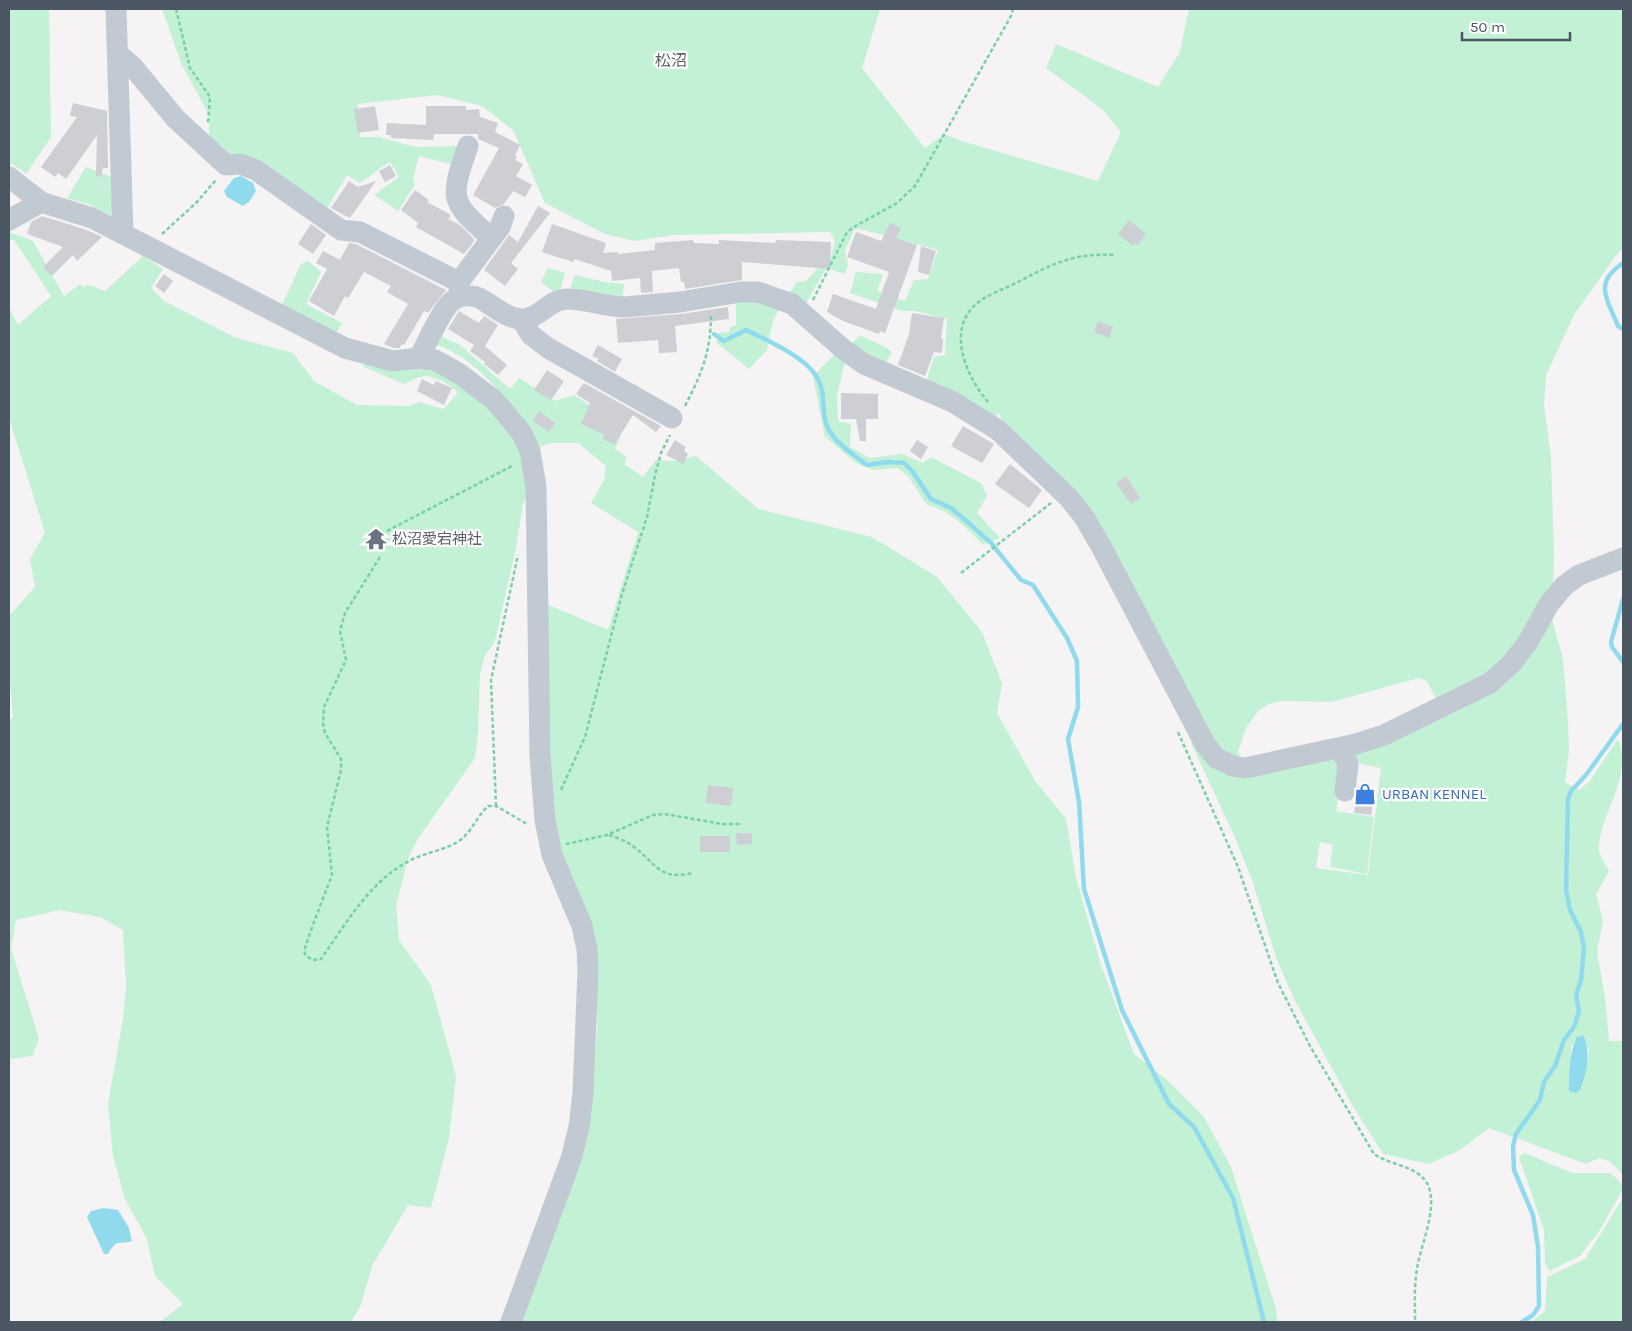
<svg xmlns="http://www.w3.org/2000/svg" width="1632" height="1331" font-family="Karla,'Noto Sans JP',sans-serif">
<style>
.green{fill:#c3f1d5;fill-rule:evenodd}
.water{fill:#90daee}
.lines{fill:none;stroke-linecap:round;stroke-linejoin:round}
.stream{stroke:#90daee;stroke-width:4.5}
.building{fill:#cdcfd5}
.path{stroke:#7ad0a6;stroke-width:2.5;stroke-dasharray:4 2.5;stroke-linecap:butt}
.minor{stroke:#c1cad2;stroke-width:21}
.labels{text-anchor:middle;stroke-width:4.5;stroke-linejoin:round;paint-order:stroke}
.worship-label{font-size:15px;fill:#5b616d;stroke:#fff;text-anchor:start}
.shop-label{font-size:15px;fill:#366cbe;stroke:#fff;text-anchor:start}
.neighbourhood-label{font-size:16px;fill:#5f6368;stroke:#fff}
</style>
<rect width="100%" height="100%" fill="#f5f3f3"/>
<path class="green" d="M9,9H49L51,137L26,174L9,162Z
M162,9H880L862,68L925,148L944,134L962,141L1098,181L1121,132L1102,109L1046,68L1056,44L1158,87L1180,52L1189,9H1623V249L1617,254L1574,315L1546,375L1544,405L1551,457L1554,556L1552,619L1563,659L1568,722L1569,751L1565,782L1579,790L1589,782L1618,739C1632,774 1606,806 1600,838C1600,842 1598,847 1599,850C1600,857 1606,865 1609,871L1596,894L1603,921L1597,952L1605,997L1609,1041H1623V1175L1611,1162L1599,1158L1586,1164L1489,1128L1460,1150L1429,1164L1383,1154L1351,1103L1295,1001L1277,960L1252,880L1234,835L1192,745L1171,662L1090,508L1003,423L998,412L995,420L926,382L934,357L945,355L947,319L915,311H902L850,293L856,272L883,274L877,291L905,301L914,280L928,279L938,250L860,229L854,230L845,251L848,264L845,274L826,268L806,304L790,292L797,282L806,281L819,267L820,257H831L835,241L830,232L674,235L634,241L605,234L545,203L513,130L482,106L437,95L358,104L360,137H379L416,147L461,146L455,165L419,156L413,179L415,185L398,211L374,195L399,177L390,162C377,169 372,176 360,183L347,175L326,210L209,146V115L182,65ZM1419,678L1427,681L1437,701L1350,752L1356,763L1381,768L1368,875L1316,868L1320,842L1333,845L1330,867L1367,874L1374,817L1336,811L1343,769L1329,754L1246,771L1238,752L1246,728L1258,711L1269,704L1282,701L1331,702ZM1571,1045L1589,1049L1584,1082L1575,1093L1569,1091C1567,1075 1573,1062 1571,1045Z
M86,167L117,179V219L88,204L67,198Z
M9,232L33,241L64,296L80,284L83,287L88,285L105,291L143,256L163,269L151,288L164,301L236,338L293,353L314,381L357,405L409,406L419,402L444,409L458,392C451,385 430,373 420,377C415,378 409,382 404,384L362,366L365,364L437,368L497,415L516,438L529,492L523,504L516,548L495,641L484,658L480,674L478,733L475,758L417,840L408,859L396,905L399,940L431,985L456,1076L449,1138L431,1208L408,1205L372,1266L361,1305L351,1322H160L183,1304L155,1276L147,1239L125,1199L113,1156L108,1104L123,1019L126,987L123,930L100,917L59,910L16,920L11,948L39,1039L32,1056L9,1059V719L13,718L9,669V616L35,587L30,559L45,533L9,418V308L18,325L51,296L14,240H9Z
M308,261L321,272L306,304L342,323L335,335L281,307L301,264Z
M548,268L565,273L560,291L554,292L541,282Z
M575,275L604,282L624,284L622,302L569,292Z
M755,299L780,307L773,321L767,350L749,369L716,342L718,333L729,332L730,327L736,325V300Z
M860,335L887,348L892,353L884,366L850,345Z
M440,336L460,345L510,389L519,378L555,401L574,395L609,418L621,435L615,449L627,457L624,464L643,477L656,460L674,461L696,456L758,509L872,537L937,577L982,632L1002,683L997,713L1035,781L1066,819L1076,878L1101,965L1134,1054L1167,1080L1204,1117L1231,1167L1276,1309L1277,1322H514L591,1101L597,1031L596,959L550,821L546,604L608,630L638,532L591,503L604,480L606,466L578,443H552L540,447C512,407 484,362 437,345Z
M837,352L846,358L837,395L838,421L851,424L850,447L870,458L902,454L923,463L931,457L981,483L987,496L977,513L1000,538L983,545C967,528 949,510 927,505L908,476L897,468L873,470L856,463L825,437L813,376Z
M1524,1153L1572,1173H1611L1623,1185V1189L1600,1230L1580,1256L1549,1271L1545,1263L1544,1230L1519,1157Z
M1623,1198V1322H1531L1545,1311L1547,1277L1585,1259Z"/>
<path class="water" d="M241,176L253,183L256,191L249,202L243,206L227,197L224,191L234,178Z
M1584,1036C1590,1054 1588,1072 1580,1090L1575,1093L1569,1091C1568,1079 1571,1046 1577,1037Z
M104,1208L118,1210L129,1228L132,1241C117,1246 118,1237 108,1254H104L87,1217L91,1211Z"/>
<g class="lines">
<path class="stream" d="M1623,263C1593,283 1607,298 1618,326L1623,329
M714,334L724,341L746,330C766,340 801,355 814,373C829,393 819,411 828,428C835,443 854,455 867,465L887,462L904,463L912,471L931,499L951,508L963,518L991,543L1021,580L1033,585L1067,638L1077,661L1078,707L1068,739L1079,802L1084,889L1122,1010L1169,1104L1194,1127L1233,1198L1264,1322
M1623,599L1611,642L1612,647L1623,662
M1522,1322L1533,1315L1539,1306L1538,1247L1533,1215L1514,1170L1513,1146L1516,1134L1540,1100L1544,1082L1555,1066L1564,1040L1574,1027L1579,1011L1576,995L1581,980L1584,948L1581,932L1570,910L1566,890L1568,799L1571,791L1586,775L1623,724"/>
</g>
<path class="building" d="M73,103L107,111L108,168H103L101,177L96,176L97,135L66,179L58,173L55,177L41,167L77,117L70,116Z
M375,106L379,130L358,133L354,109Z
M426,106H466V110L479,109L480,117L498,123L495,132L520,145L515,155L517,156L515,160L523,164L516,176L532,185L525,197L513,191L504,204L495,208L473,195L499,148L478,139V134H434L433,140L391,138V135H386L387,123L426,125Z
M390,165L396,176L385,182L379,171Z
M349,181L358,187L376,181L350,218L331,208Z
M415,190L429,200L427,202L451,215L448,219L460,225L475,240L464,254L416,227L418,223L401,210Z
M538,206L550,213L511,263L518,269L505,286L484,270L509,235L518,242Z
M42,216L87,230L102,237L77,261L73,255L52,276L43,267L63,247L27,234L31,222Z
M1129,220L1146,234L1138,245L1135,243L1133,246L1118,234Z
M890,223L901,228L896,238L917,245L885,333L880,331L879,334L843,321L827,312L833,294L876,309L889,272L847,257L856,232L881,241Z
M311,224L326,235L313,254L298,244Z
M552,224L606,243L603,253L618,252V254L655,250V243L693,240L694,243L719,244V240L775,243L776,240L831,242L830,269L742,262V280L685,289L684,282H681L679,268L652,271L653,292L641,293L640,278L612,281L611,271L575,259L573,262L542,252Z
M349,243L356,244L446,290L428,313L424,311L404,345L402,344L400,348H394L384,344L408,304L387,292L391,286L364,272L348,298L345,296L334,316L309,301L327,269L316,263L323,251L340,260Z
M921,246L936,251L929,275L918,272Z
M164,274L173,281L164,293L155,286Z
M728,307L729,319L675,326L677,352L659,353L658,340L618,343L616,319L681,314Z
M459,311L479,323L484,316L498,325L485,346L507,365L498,375L484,364L485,362L470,351L474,345L448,329Z
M912,313L944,318L941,338L943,339L942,353L934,352L925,376L898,365L909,334Z
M1098,321L1113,327L1109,338L1094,332Z
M598,345L622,359L615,372L597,361L599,359L592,356Z
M547,370L564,381L551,400L534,390Z
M422,379L434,385L436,381L452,388L444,405L417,391Z
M584,383L661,426L656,432L633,415L614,445L603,439L605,435L581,424L590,403L576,394Z
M841,393L878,394V419H866V441H860L856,419H841Z
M539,411L555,423L549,432L533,421Z
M963,426L994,444L982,463L951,446Z
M675,440L686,447L684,451L688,454L683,464L666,455Z
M917,440L928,447L921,459L910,451Z
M1010,464L1042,490L1029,508L995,484Z
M1126,476L1140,498L1131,504L1116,483Z
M708,785L733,788L731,806L706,803Z
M1358,786L1375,789L1371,815L1354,813L1356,801L1354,799Z
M736,833H752V844L737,845Z
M700,836H730V852H700Z"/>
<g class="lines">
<path class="path" d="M176,9L190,68L210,97L208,124
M162,234L196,203L216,180
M813,300L846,234L852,228L897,203L915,186L1011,16L1013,9
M988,402C968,379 947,334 973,307C984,295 1005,289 1020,281C1054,263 1074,253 1114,255
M685,406C702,373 711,351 711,314
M387,531L514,465
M380,557L345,613L340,631L346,660L324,707L323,723L325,733L341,759V770L327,827L332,875L311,930L304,951L306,956L313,960L321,959C347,922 371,879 413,859C428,852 445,850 459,841C472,832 477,816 488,806H496L527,824
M961,573L1051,503
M1178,732L1238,867L1278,983L1310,1046L1374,1154C1388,1164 1410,1165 1422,1177C1444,1197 1420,1245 1417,1269C1414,1286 1415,1305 1415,1322
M561,790L585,737L622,594L647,517L655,475L661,453L670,435
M496,806L491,680L518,555
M609,835C617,838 627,841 634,847C659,866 658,880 694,873
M566,844L607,835L653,815L665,814L722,824H742"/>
<path class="minor" d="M116,9L123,233
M118,54L133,67L176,119L226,165L240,164L256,170L341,230L360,232L459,282
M468,146C450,198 449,201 490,237
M9,177L41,202L92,218L345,348L393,361L419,358L435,360L460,374L494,400L521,432L530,451L536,487L540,756L545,820L552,855L582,926L587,949L588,971L583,1093L579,1127L571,1159L511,1322
M9,220L41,202
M460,296L459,282L500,227L504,216
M521,319L531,335L548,348L672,418
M419,358C426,345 441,311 451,302C459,294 474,294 483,300C494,307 507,318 520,319C539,320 550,298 569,299C586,299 605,307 625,307L680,302L741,292H758L792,304L843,349L864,364L953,402L998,430L1069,498L1084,517L1102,548L1205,744L1216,758L1233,766L1245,768L1356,744L1384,735L1490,683L1512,663L1528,642L1549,604L1564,586L1579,575L1623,558
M1340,748L1348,764L1345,791"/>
</g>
<defs>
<g id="temple-bare" transform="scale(1.725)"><path d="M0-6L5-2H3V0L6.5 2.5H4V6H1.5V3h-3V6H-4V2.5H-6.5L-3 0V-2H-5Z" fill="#6b7280" stroke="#fff" stroke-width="2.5" paint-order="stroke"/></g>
<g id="shop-bare" transform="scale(1.725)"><path d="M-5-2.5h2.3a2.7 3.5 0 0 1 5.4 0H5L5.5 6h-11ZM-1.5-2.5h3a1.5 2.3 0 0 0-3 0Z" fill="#3f7fe0" stroke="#fff" stroke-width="2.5" paint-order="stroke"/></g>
</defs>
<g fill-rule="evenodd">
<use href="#temple-bare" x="376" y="539"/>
<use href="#shop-bare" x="1365" y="794"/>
</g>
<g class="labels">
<g class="worship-label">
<text x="392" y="544">松沼愛宕神社</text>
</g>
<g class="shop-label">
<text x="1382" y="799">URBAN KENNEL</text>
</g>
<g class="neighbourhood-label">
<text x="671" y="66">松沼</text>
</g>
</g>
<rect width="1632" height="1331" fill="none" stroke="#4a5661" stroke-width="20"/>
<path d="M1462 32v8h108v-8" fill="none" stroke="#4a5661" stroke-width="2.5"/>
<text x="1470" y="32" font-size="15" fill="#4a5661" stroke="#ffffff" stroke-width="4" paint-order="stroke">50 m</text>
</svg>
